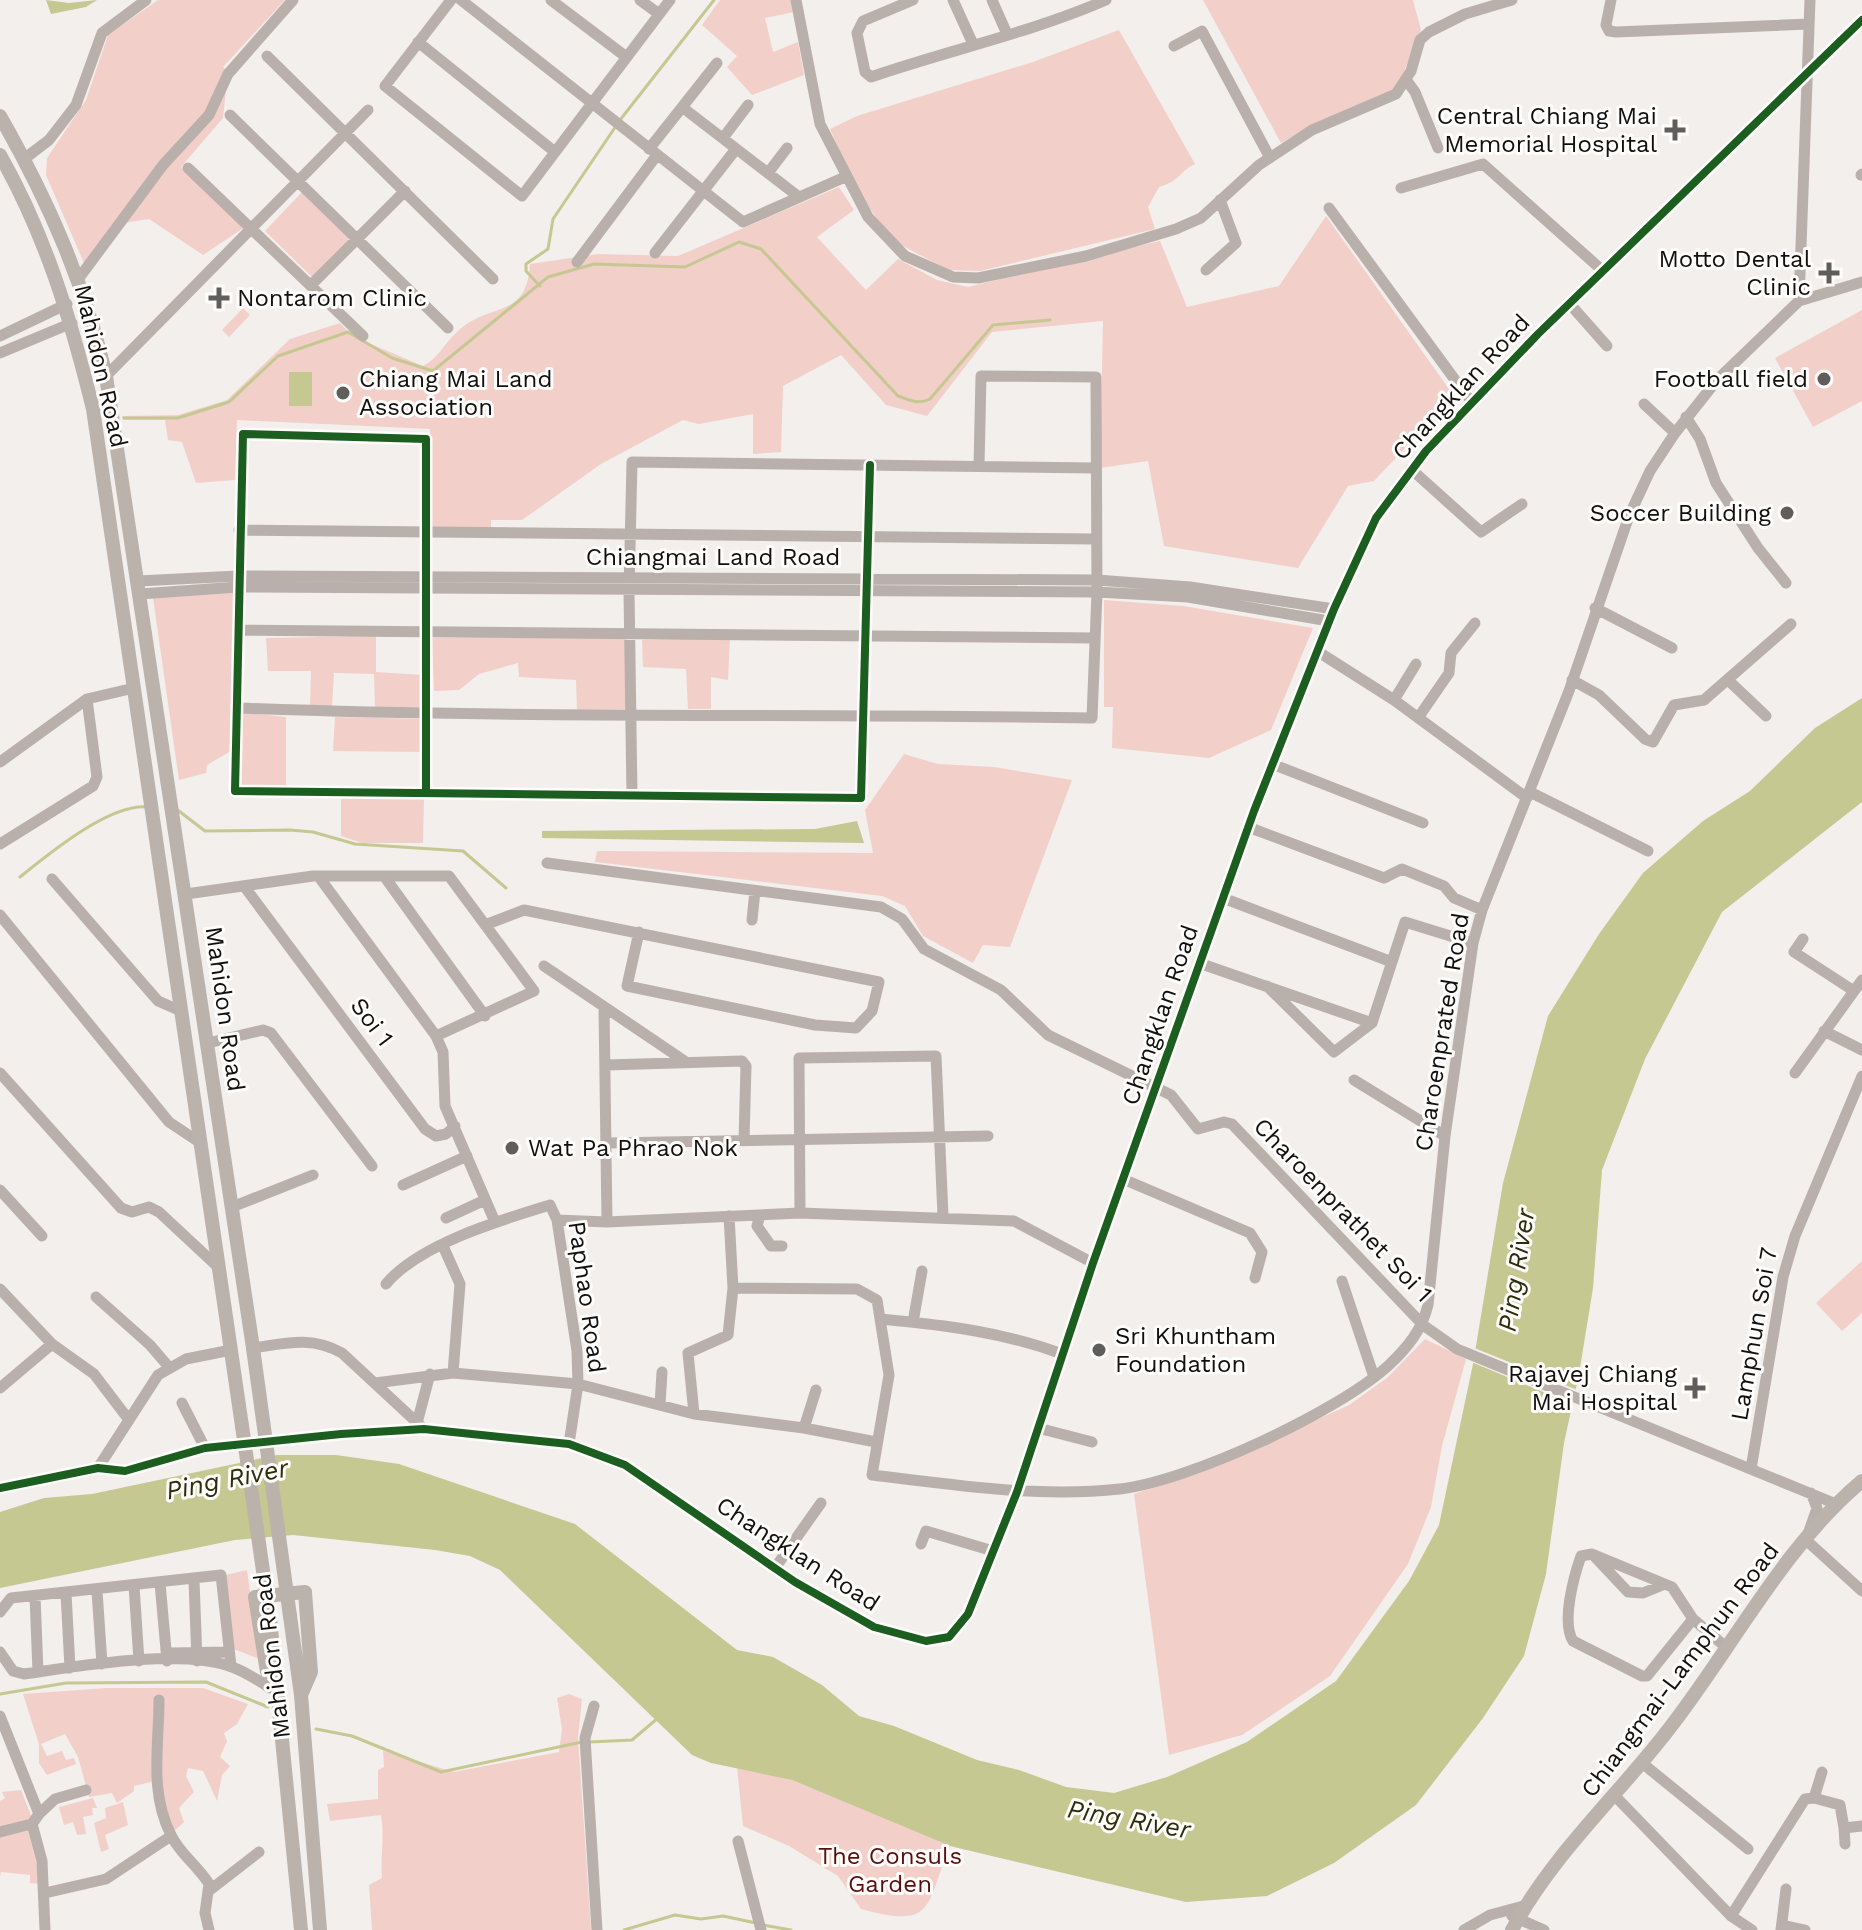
<svg xmlns="http://www.w3.org/2000/svg" width="1862" height="1930" font-family="'Work Sans',sans-serif">
<style>
.green{fill:#f3cfca}
.water{fill:#c5c891}
.pier{fill:#f2efed}
.lines{fill:none;stroke-linecap:round;stroke-linejoin:round}
.stream{stroke:#c5c891;stroke-width:3}
.minor{stroke:#b9b0ac;stroke-width:11}
.major{stroke:#bbb2ac;stroke-width:14}
.major-bridge{stroke:#bbb2ac;stroke-width:14}
.cycleway-casing{stroke:#fffdfb;stroke-width:13}
.cycleway{stroke:#1b5e20;stroke-width:8}
.poi-dot{fill:#605e5d;stroke:#fffdfb;stroke-width:3}
.labels{text-anchor:middle;stroke-width:6;stroke-linejoin:round;paint-order:stroke}
.poi-label{font-size:24px;fill:#11100f;stroke:#fffdfb;text-anchor:end}
.street-label{font-size:24px;fill:#11100f;stroke:#fffdfb}
.park-label{font-size:24px;fill:#580f0c;stroke:#fffdfb}
.water-label{font-size:26px;font-style:italic;fill:#2c2d0a;stroke:#fffdfb}
</style>
<rect width="100%" height="100%" fill="#f2efed"/>
<path class="green" d="M158,0H285L223,67L228,72L223,118L181,167L245,227L203,255L149,219L111,225L88,263H84L46,175L47,158L86,100L108,35Z
M720,0H791L794,12L765,18L773,52L798,42L804,75L752,95L727,67L737,56L702,25Z
M1203,0H1413L1421,30L1397,89L1312,125L1281,143Z
M1119,30L1195,164C1178,172 1182,180 1159,187L1148,207L1155,229L980,271L948,270L892,240L856,189L830,129L857,116L1033,62Z
M839,187L854,210L817,237L866,290L898,259L937,280L968,287L1160,241L1187,307L1279,286L1326,216L1454,396L1374,481L1348,486L1298,568L1164,546L1148,461L1100,468L1103,321L992,332L927,416L886,405L841,355L783,386L781,452L753,454V414L699,424L683,420L601,464L522,520H491V531L432,530L430,429L237,420L235,480L196,483L182,442L168,440L165,420H123L122,416L178,415L227,400L290,339L340,323L354,337L423,366C440,357 444,343 458,331C489,302 527,320 530,264L598,254L678,256Z
M302,192L349,239L312,277L265,231Z
M243,308L250,315L229,337L222,330Z
M1862,310V401L1813,427L1775,358Z
M234,592L231,751L207,765L206,773L179,780L153,598Z
M1104,600L1183,606L1313,628L1271,730L1209,758L1112,748L1113,707H1104Z
M376,636V672L422,675V707H375L374,674L334,673L332,707L310,706L311,671H268L266,638Z
M627,637L630,709L577,710L576,680L519,677L518,663L479,674L459,690L434,691L432,638Z
M730,638L728,680L711,677V709H688L686,669L643,667L642,640Z
M241,712L286,717V786L238,787Z
M335,717L424,719L423,752L333,751Z
M904,754L938,764L994,767L1072,780L1010,947L983,945L973,963L923,936L905,906L882,896L595,862L597,851L873,853L865,810Z
M424,798L423,843H362L341,836V799Z
M1862,1261V1313L1842,1331L1816,1303Z
M1425,1339L1466,1359L1442,1446L1431,1507L1408,1564L1330,1676L1242,1735L1169,1755L1134,1494L1200,1473L1349,1405L1387,1378Z
M247,1570L259,1659L234,1649L226,1575Z
M107,1688H203L248,1704L237,1724L224,1733L227,1741L220,1757L230,1766L222,1775L217,1801L203,1771L188,1768L186,1776L194,1792L179,1808L184,1822L172,1833L155,1781L134,1786V1791L117,1803L112,1793L89,1797L78,1757L65,1734L41,1744L47,1756L62,1751L66,1760L74,1758L76,1764L47,1775L39,1763V1744L23,1694Z
M569,1694L582,1699L578,1738L591,1930H372L369,1885L382,1878C380,1856 385,1838 381,1815L330,1821L327,1804L378,1799V1770L384,1767L383,1751L454,1772L559,1752L562,1729L557,1698Z
M737,1767L792,1780L950,1846C925,1905 937,1930 861,1909L838,1876L789,1846L743,1826Z
M21,1790L32,1818L23,1825L0,1830V1801L5,1798L2,1792Z
M93,1798L97,1808H92L93,1815L83,1817L86,1834L77,1835L73,1822L64,1825L59,1807Z
M123,1802L128,1825L105,1835L109,1849L101,1852L94,1823L106,1818L105,1808Z
M28,1831L42,1884L30,1883V1875L1,1872L0,1876V1837Z"/>
<path class="water" d="M46,0L69,3L97,0L86,7L51,14Z
M289,372H312V406H289Z
M1862,698V802L1722,912L1645,1059L1602,1170L1593,1288L1579,1374L1564,1443L1546,1574L1524,1656L1483,1718L1416,1805L1334,1863L1267,1896L1186,1902L950,1846L792,1780L711,1763L692,1755L500,1570L470,1556L435,1550L293,1535L235,1540L0,1588V1512L44,1498L92,1494L277,1455H336L399,1464L575,1524L737,1650L773,1657L822,1685L859,1716L894,1726L977,1760L1019,1770L1066,1787L1114,1793L1167,1777L1247,1742L1336,1681L1409,1581L1439,1525L1473,1364L1503,1183L1548,1016L1599,934L1643,873L1703,821L1750,791L1815,728Z
M857,821L864,843L542,838V831L815,829Z"/>
<path class="pier" d="M1472,1347L1580,1391L1577,1406L1469,1361Z"/>
<g class="lines">
<path class="stream" d="M620,120L714,0
M540,286L526,271V264L548,249L553,219L616,126
M124,418H178L229,402L278,356L348,332L392,358L433,371L548,277L594,264L685,267L739,242L761,249L898,396C910,400 918,405 930,399L993,325L1050,320
M175,808L205,831L290,830L313,832L355,844L463,851L506,888
M20,877C50,853 109,804 147,807
M0,1694L66,1683L206,1682L268,1707
M316,1729L352,1736L441,1772L582,1742
M590,1742L632,1740L658,1718
M763,1925L791,1930
M624,1930L675,1915L701,1919L723,1916L756,1923"/>
<path class="minor" d="M451,0L385,86L522,196L670,0
M461,0L743,222L845,177
M551,0L625,56
M640,0L659,14
M796,0L820,124L868,217L905,256L953,277L978,278L1086,256L1176,229L1201,218L1259,165L1312,130L1396,94L1411,71L1420,40L1429,32L1465,14L1512,0
M913,0L863,21L857,33L865,72L871,77C949,50 1030,33 1106,0
M953,0L973,44
M992,0L1007,34
M1611,0L1606,25L1609,31L1616,32L1809,24
M418,42L555,152
M1174,46L1202,31L1270,158
M267,56L493,279
M1407,81L1415,92L1438,148
M682,107L799,197
M230,115L448,328
M723,138L748,105
M649,149L717,63
M24,159L49,140L76,105L102,33L146,0
M188,168L363,336
M768,173L787,148
M1861,175L1862,174
M1401,188L1483,164L1603,271
M1329,208L1472,403
M655,253L736,149
M577,262L657,155
M1206,270L1236,243L1220,200
M79,278L163,165L209,115L228,74L293,0
M311,285L405,191
M1799,301L1810,0
M1569,303L1607,346
M0,336L67,304
M0,353L72,323
M106,376L368,110
M1644,404L1675,433
M1686,417L1700,439L1716,483L1758,548L1786,583
M1411,469L1481,532L1522,504
M239,530L1095,539
M138,581L238,576L1097,580L1190,587L1334,609
M140,594L238,587L1097,592L1188,597L1329,621
M1595,608L1672,648
M240,630L1095,638
M1317,651L1394,700L1527,798
M1572,680L1599,695L1645,739L1653,742L1674,705L1704,700L1791,624
M1728,680L1766,716
M1394,700L1416,664
M239,708C523,719 808,713 1092,718L1097,592L1096,377L981,376L979,466
M1418,718L1449,673L1451,653L1475,623
M0,762L87,699L134,688
M1272,764L1423,823
M1530,792L1648,851
M426,793V439L243,434L235,791L861,798L870,465
M632,796L629,591L632,462L1096,468
M1248,827L1384,878L1402,869L1444,886L1454,898L1482,910
M0,844L93,786L97,777L87,699
M547,863L881,907L902,919L924,949L1001,990L1048,1035L1171,1095L1198,1129L1224,1122L1232,1124L1423,1325L1457,1349L1836,1504
M384,876L485,1016
M319,877L436,1036L443,1052L445,1106L495,1222
M52,879L158,1001L181,1011
M244,886L425,1129L436,1136L446,1134L455,1126
M186,894L313,876H449L534,991L436,1036
M1223,898L1392,962
M0,915L169,1122L199,1142
M752,920L755,891
M485,925L524,910L879,982L872,1011L856,1028L815,1025L627,986L639,932
M1803,939L1794,952L1854,991
M1199,963L1372,1023
M544,966L686,1062
M1267,986L1334,1052L1372,1023L1405,922L1473,943
M604,1007L607,1222
M1824,1031L1862,1050
M208,1043L263,1030L271,1033L372,1166
M606,1065L742,1061L746,1066L744,1140
M0,1073L121,1208L132,1212L149,1207L159,1212L218,1267
M1795,1073L1862,980
M1354,1080L1445,1136
M608,1143L988,1136
M1123,1179L1250,1233L1262,1252L1255,1278
M403,1185L467,1156
M0,1190L42,1236
M232,1207L313,1175
M800,1213L799,1058L936,1056L943,1216
M760,1215L757,1226L771,1246H782
M446,1218L485,1200
M557,1220L607,1222L800,1213L1014,1221L1093,1263
M443,1246L460,1284L453,1373
M1342,1281L1374,1377
M386,1284C419,1244 501,1220 550,1205L557,1220L577,1351L578,1384L569,1444
M733,1288L857,1289L877,1300L889,1375L872,1475C955,1485 1037,1498 1120,1489C1189,1481 1338,1412 1389,1365C1407,1348 1422,1330 1428,1305L1445,1136L1473,943L1482,910L1569,691L1629,516L1650,471L1675,433L1717,380L1799,301L1862,282
M0,1289L52,1344L94,1374L129,1420
M96,1297L150,1345L168,1366
M881,1319C944,1325 1003,1332 1062,1354
M913,1322L922,1271
M253,1348C287,1343 311,1336 342,1353L424,1429
M375,1383L453,1373L578,1384L694,1414L804,1428L876,1442
M0,1388L52,1344
M182,1403L205,1448
M660,1405L662,1372
M694,1414L688,1353L728,1335L733,1288L729,1216
M417,1423L430,1374
M804,1428L816,1390
M1038,1428L1092,1442
M98,1468L158,1375L186,1359L231,1350
M1751,1469L1783,1277L1795,1236L1862,1076
M0,1488L98,1468L125,1471L205,1448L341,1434L424,1429L569,1444L625,1465L795,1582L874,1627L926,1641L949,1637L968,1614L1017,1492L1093,1263L1254,811L1334,609L1376,518L1426,451L1538,334L1862,20
M1811,1493L1817,1508L1806,1540L1862,1591
M921,1544L926,1531L993,1551
M1595,1557L1628,1592L1643,1593L1665,1584
M775,1568L821,1503
M194,1580L197,1661
M160,1583L167,1661
M134,1586L139,1661
M97,1591L102,1664
M66,1593L70,1668
M35,1596L38,1672
M0,1612L11,1598L221,1575L231,1666
M1693,1619L1647,1676H1642L1573,1641C1561,1622 1574,1576 1581,1556L1592,1554L1672,1587L1693,1619L1727,1648
M0,1652L13,1671L24,1674C80,1666 180,1648 232,1667C246,1672 258,1680 270,1688
M170,1653L229,1652
M159,1700C159,1746 149,1792 171,1835C179,1853 199,1867 209,1884L205,1913L209,1930
M594,1706L585,1738L597,1930
M0,1716L39,1814L32,1824L42,1861L45,1930
M1642,1763L1748,1849
M1615,1796L1731,1916L1752,1930
M1814,1798L1840,1805L1844,1828L1862,1826
M39,1814L55,1799L86,1790
M1844,1828L1845,1844
M0,1832L32,1824
M738,1841L761,1930
M210,1890L259,1852
M45,1893L106,1879L171,1836
M1512,1916L1544,1930
M1731,1916L1805,1799L1814,1798L1822,1772
M1782,1925L1805,1930
M1464,1930L1490,1915L1527,1905
M1781,1930L1786,1889"/>
<path class="major" d="M0,116C48,200 84,282 106,376L253,1348
M0,155C46,236 71,320 93,409L242,1426
M290,1616L301,1695L320,1930
M270,1619L301,1930
M267,1672L255,1597L305,1592L311,1672L301,1695
M1512,1930C1553,1853 1620,1794 1672,1725C1733,1646 1785,1545 1862,1481"/>
<path class="major-bridge" d="M253,1348L290,1616
M242,1426L270,1619"/>
<g class="cycleway-casing">
<path id="cycleway" d="M426,793V439L243,434L235,791L861,798L870,465
M0,1488L98,1468L125,1471L205,1448L341,1434L424,1429L569,1444L625,1465L795,1582L874,1627L926,1641L949,1637L968,1614L1017,1492L1093,1263L1254,811L1334,609L1376,518L1426,451L1538,334L1862,20"/>
</g>
<use href="#cycleway" class="cycleway"/>
</g>
<g class="poi-dot">
<path d="M1671 118h8v8h8v8h-8v8h-8v-8h-8v-8h8z"/>
<path d="M1825 261h8v8h8v8h-8v8h-8v-8h-8v-8h8z"/>
<path d="M215 286h8v8h8v8h-8v8h-8v-8h-8v-8h8z"/>
<circle cx="1824" cy="379" r="8"/>
<circle cx="343" cy="393" r="8"/>
<circle cx="1787" cy="513" r="8"/>
<circle cx="512" cy="1148" r="8"/>
<circle cx="1099" cy="1350" r="8"/>
<path d="M1691 1376h8v8h8v8h-8v8h-8v-8h-8v-8h8z"/>
</g>
<g class="labels">
<g class="poi-label">
<text x="1657" y="124">Central Chiang Mai<tspan x="1657" dy="28">Memorial Hospital</tspan></text>
<text x="1811" y="267">Motto Dental<tspan x="1811" dy="28">Clinic</tspan></text>
<text x="237" y="306" text-anchor="start">Nontarom Clinic</text>
<text x="359" y="387" text-anchor="start">Chiang Mai Land<tspan x="359" dy="28">Association</tspan></text>
<text x="1808" y="387">Football field</text>
<text x="1771" y="521">Soccer Building</text>
<text x="528" y="1156" text-anchor="start">Wat Pa Phrao Nok</text>
<text x="1115" y="1344" text-anchor="start">Sri Khuntham<tspan x="1115" dy="28">Foundation</tspan></text>
<text x="1677" y="1382">Rajavej Chiang<tspan x="1677" dy="28">Mai Hospital</tspan></text>
</g>
<g class="street-label">
<text transform="translate(101 366) rotate(77)" y="8">Mahidon Road</text>
<text transform="translate(1461 387) rotate(-47)" y="8">Changklan Road</text>
<text x="713" y="565">Chiangmai Land Road</text>
<text transform="translate(225 1009) rotate(82)" y="8">Mahidon Road</text>
<text transform="translate(1160 1015) rotate(-71)" y="8">Changklan Road</text>
<text transform="translate(372 1022) rotate(53)" y="8">Soi 1</text>
<text transform="translate(1442 1032) rotate(-81)" y="8">Charoenprated Road</text>
<text transform="translate(1343 1210) rotate(46)" y="8">Charoenprathet Soi 1</text>
<text transform="translate(587 1297) rotate(82)" y="8">Paphao Road</text>
<text transform="translate(1754 1334) rotate(-80)" y="8">Lamphun Soi 7</text>
<text transform="translate(798 1554) rotate(33)" y="8">Changklan Road</text>
<text transform="translate(272 1656) rotate(-97)" y="8">Mahidon Road</text>
<text transform="translate(1680 1670) rotate(-53)" y="8">Chiangmai-Lamphun Road</text>
</g>
<g class="park-label">
<text x="890" y="1864">The Consuls<tspan x="890" dy="28">Garden</tspan></text>
</g>
<g class="water-label">
<text transform="translate(1516 1270) rotate(-81)" y="9">Ping River</text>
<text transform="translate(227 1479) rotate(-11)" y="9">Ping River</text>
<text transform="translate(1129 1819) rotate(10)" y="9">Ping River</text>
</g>
</g>
</svg>
